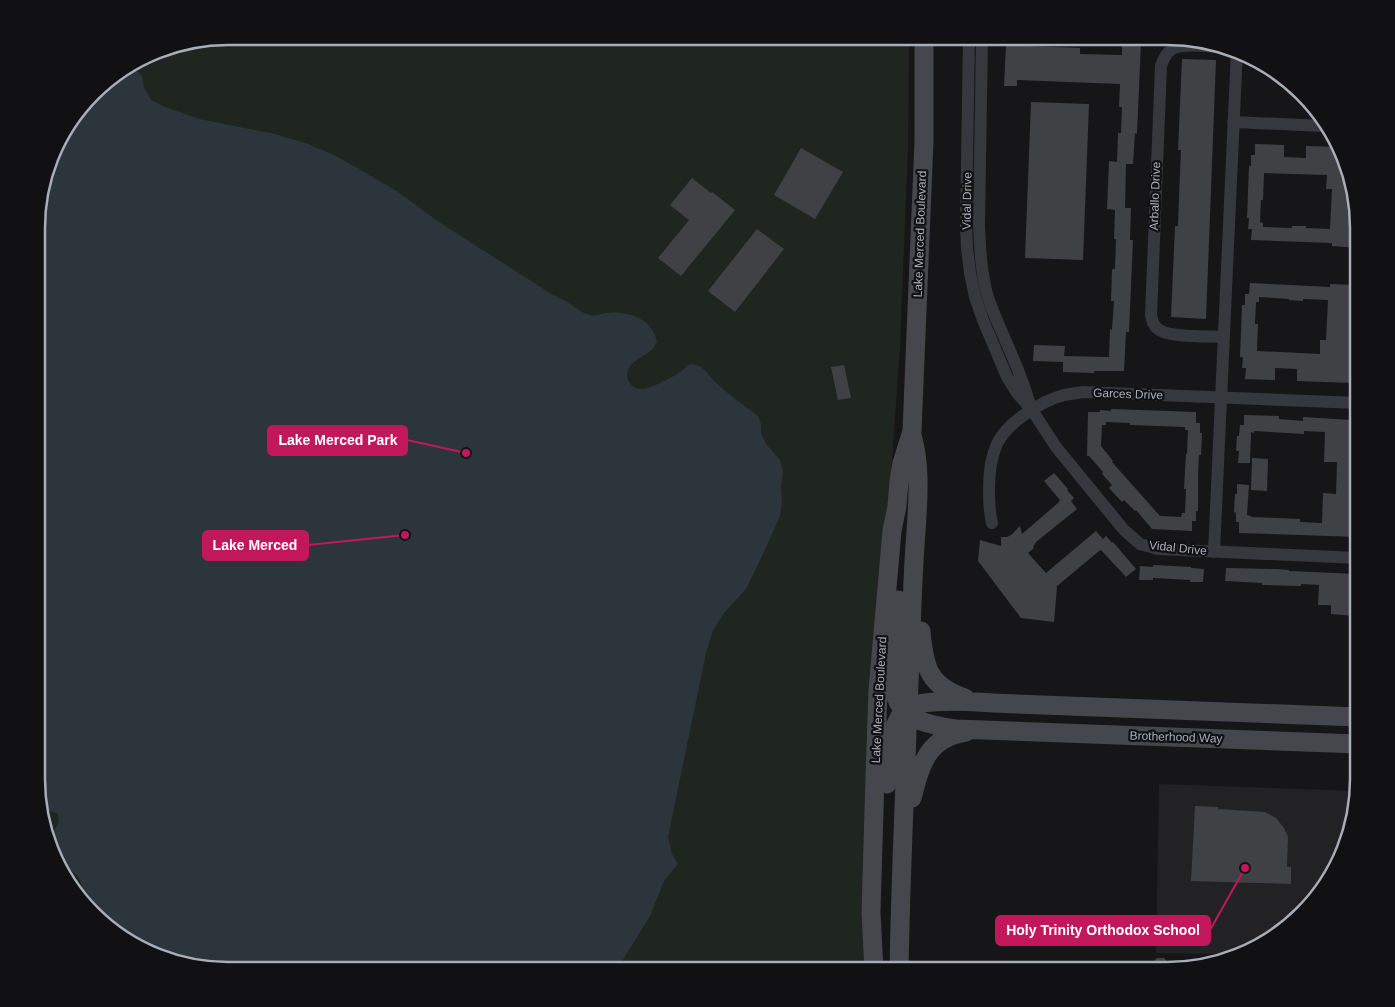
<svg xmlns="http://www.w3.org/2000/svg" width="1395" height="1007" font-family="Arial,sans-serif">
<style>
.built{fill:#222225}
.green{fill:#1e261f}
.water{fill:#2c353c}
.building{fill:#404145;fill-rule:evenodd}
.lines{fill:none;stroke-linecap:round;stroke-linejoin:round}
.street{stroke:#37383d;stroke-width:12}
.secondary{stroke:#45474d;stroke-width:19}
.labels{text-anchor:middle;stroke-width:4.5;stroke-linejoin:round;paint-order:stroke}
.street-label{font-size:12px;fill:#a8adb8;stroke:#111113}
.rim{fill:none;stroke:#a8adb8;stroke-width:2.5}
.leader{fill:none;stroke:#c2185b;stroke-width:2}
.callout-dot{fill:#c2185b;stroke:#111113;stroke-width:2}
.callout{fill:#c2185b;stroke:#c2185b;stroke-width:2}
.callout-label{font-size:14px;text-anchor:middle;font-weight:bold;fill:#fff}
</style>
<rect width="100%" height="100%" fill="#161618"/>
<path class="built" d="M1159,784L1358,791L1348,841L1319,896L1251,951L1237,954L1156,953Z"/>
<path class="green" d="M228,36L909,37L908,147L900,347L888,518L869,971L216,970L155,956L111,931L62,874L38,803V204L56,143L101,84L155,51Z"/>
<path class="water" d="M132,65L142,76L144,87L151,100L165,107L199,119L275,134L308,144L336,156L366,173L398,192L439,222L553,295C558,298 565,300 570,304C577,308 581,313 590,315C595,317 600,314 605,313C627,310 653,318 657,342C655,345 653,349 650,351C644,356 636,359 631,365C623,374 628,389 642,389C650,389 673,377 680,372C685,368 689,362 696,365C704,367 710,377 716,383C729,395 744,405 758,416L761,424V433L766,444L780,460L783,471L781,488L782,503L780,516L763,554L746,589L724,613L713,630L706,653L668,837L672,854L678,864L664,881L650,916L616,971L216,970L155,956L111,931L80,895C86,878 73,870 59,865L49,837C55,829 62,822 57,813L39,808L38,803V204L56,143L101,84Z"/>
<path class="building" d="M1122,37H1139L1138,42H1141L1137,134L1135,133L1133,164H1126L1125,208H1131L1130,240H1133L1129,332H1126L1124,371H1094V373L1063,372V362L1033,361L1034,345L1065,346L1064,356L1109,357L1110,329L1112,330L1114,301H1111L1112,269H1115L1116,239H1114L1115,210L1107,209L1109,161L1117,162L1118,133H1121L1122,107H1119L1120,84L1017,80V86H1004L1006,45L1080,48V54L1122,55Z
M1182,59L1216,60L1206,319L1171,317L1175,226H1178L1179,196L1181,150H1178Z
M1031,102L1089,104L1083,260L1025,258Z
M1255,144L1284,145V157L1306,158V146L1340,147L1358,216V248L1332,246V243L1251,240L1252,229H1248L1249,218H1247L1249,166H1251V155H1255ZM1264,173L1327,175L1326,189H1332L1330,229L1306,228V226H1292V228L1263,227V223L1260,222L1261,200H1263Z
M801,148L843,172L815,219L774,195Z
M692,178L711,193L712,192L735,210L681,276L658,258L689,220L670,205Z
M757,229L784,249L735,312L708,291Z
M1250,283L1330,287V284L1358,285V308H1355L1353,383L1297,381V369L1275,368V380L1245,379L1246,368H1242L1243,357H1240L1242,305H1245V294H1249ZM1259,297L1289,299V300L1303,301V299L1328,300L1326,340H1320V354L1257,351L1258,324H1255L1256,302H1259Z
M844,365L851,398L838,400L831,367Z
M1111,409L1196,412V423H1200V433H1202L1201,455H1199L1198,475V511H1196V521H1192V531L1152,529L1136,510L1135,511L1124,500L1122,502L1109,488L1112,485L1102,474L1103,472L1089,456H1087L1088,412H1100V410L1111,411ZM1106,422L1130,423V425L1185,427V430H1188L1187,454H1186L1184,489H1186L1185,513H1182L1181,517L1160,516L1112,462L1113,461L1101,446L1102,425H1106Z
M1244,415L1279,416V419L1303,421V417L1351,420V425H1358V537L1239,533V522H1236V513L1234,512L1235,494H1237V484L1249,485L1247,515L1251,516V517L1300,519V522L1322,523L1323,493L1336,494L1337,462H1324L1325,432L1304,431V434L1254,431V433L1251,432L1250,463H1238L1239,451H1236L1237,436H1239L1240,425H1244Z
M1252,458L1268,459L1267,491L1251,490Z
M1054,473L1068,489L1067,490L1074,498L1071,501L1077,509L1036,542L1033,547L1034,548L1028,553L1046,573L1096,531L1103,539L1106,536L1112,543L1113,542L1136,569L1126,577L1101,550L1099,551L1056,587H1057L1054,622L1021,618L978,561L980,540L1001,546V537H1007L1011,535L1020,526L1022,534L1058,503L1060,500L1044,481Z
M1153,565L1191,567V568L1204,569L1203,582H1190V580L1153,578V580H1139L1140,566L1153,567Z
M1226,568L1276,569L1289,570V571L1358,574V615H1355V616L1331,614V605H1318L1319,585L1301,584V586L1262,585V583L1225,581Z
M1195,806L1218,807V809L1265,812L1276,818L1284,828L1288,837L1287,867H1291V884L1191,881Z
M1157,958H1164L1175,969L1167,971H1151V964Z"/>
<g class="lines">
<path class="street" d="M969,37L966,225L967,248L970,273L975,297L983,320L1007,377L1017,393L1032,410L1056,447L1124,530L1140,544L1158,549L1358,558
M982,37L979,225C980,248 981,271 987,294C992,311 1000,327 1007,344C1016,364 1024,384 1030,405
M1223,47C1210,47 1183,42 1172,49C1166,53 1163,60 1161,66L1151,315C1152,321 1153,325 1158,329C1168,338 1209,336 1224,337
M1233,122L1325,126
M992,523C989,511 989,501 989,489C989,474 991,457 997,444C1007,422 1042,401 1064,395C1070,394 1077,393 1083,392L1358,403
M1214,552L1237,50"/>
<path class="secondary" d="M898,600L894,687C897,720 929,725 956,729L1358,744
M921,631C924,666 928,686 965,698
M887,784C888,765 890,723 905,710C920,697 973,702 993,703L1358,717
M912,798C921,764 927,738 966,732
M874,971L871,912L875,777L878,690L892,531L897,506L899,481L902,463L912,431L924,141V37
M899,971C901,848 908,726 912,604C913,580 914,556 916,532C918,499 921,467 912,435"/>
</g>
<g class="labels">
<g class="street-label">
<text transform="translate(1155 196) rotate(-88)" y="4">Arballo Drive</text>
<text transform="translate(967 201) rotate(-89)" y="4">Vidal Drive</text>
<text transform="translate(920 234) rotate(-88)" y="4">Lake Merced Boulevard</text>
<text transform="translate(1128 394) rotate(2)" y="4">Garces Drive</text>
<text transform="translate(1178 548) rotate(6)" y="4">Vidal Drive</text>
<text transform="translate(879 700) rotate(-87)" y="4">Lake Merced Boulevard</text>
<text transform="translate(1176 737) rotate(2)" y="4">Brotherhood Way</text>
</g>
</g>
<path d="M0 0H1395V1007H0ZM228 45H1167A183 183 0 0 1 1350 228V779A183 183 0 0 1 1167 962H228A183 183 0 0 1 45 779V228A183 183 0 0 1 228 45Z" fill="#111113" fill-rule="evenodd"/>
<path class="rim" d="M228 45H1167A183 183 0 0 1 1350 228V779A183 183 0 0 1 1167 962H228A183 183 0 0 1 45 779V228A183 183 0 0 1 228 45Z"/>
<path class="leader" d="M466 453L407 440M405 535L308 545M1245 868L1210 930"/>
<g class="callout-dot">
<circle cx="466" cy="453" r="5"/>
<circle cx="405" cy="535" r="5"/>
<circle cx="1245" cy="868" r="5"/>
</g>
<g class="callout">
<rect x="268" y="426" width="139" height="29" rx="5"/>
<rect x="203" y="531" width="105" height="29" rx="5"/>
<rect x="996" y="916" width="214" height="29" rx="5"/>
</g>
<g class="callout-label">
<text x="338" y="445">Lake Merced Park</text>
<text x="255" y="550">Lake Merced</text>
<text x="1103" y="935">Holy Trinity Orthodox School</text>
</g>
</svg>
